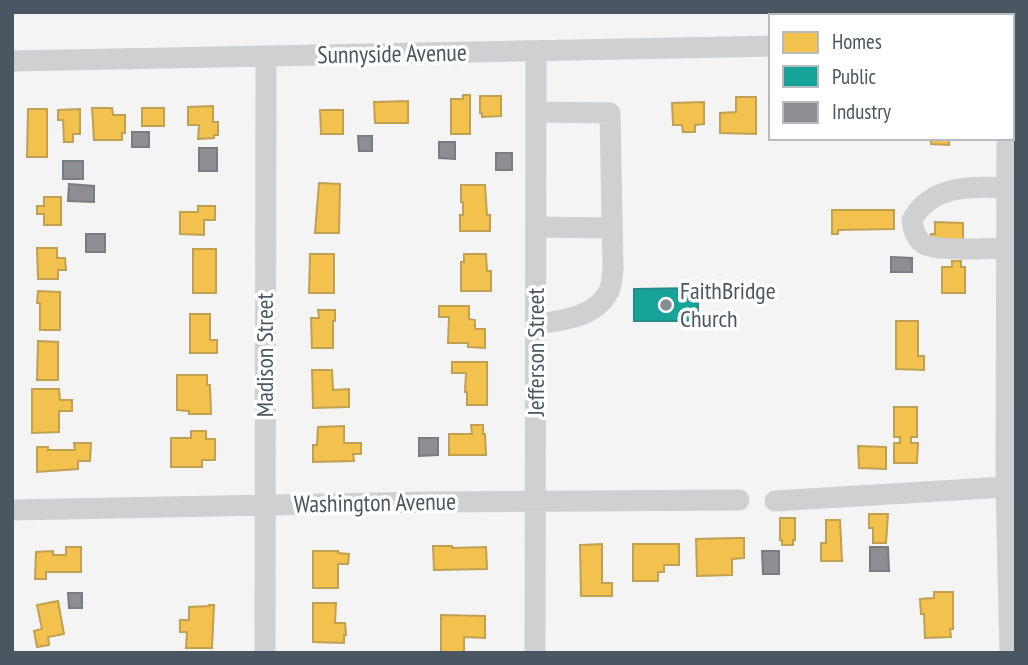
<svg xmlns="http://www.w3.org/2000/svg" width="1028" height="665" font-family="'PT Sans Narrow',sans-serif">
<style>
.homes{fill:#f2c14e;stroke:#c0a154;stroke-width:2}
.public{fill:#17a398;stroke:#268c88;stroke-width:2}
.industry{fill:#8d8d92;stroke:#797c83;stroke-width:2}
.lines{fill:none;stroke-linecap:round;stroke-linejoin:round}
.minor{stroke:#ced0d2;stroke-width:21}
.poi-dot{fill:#868d94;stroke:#fff;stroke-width:2.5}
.labels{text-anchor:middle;stroke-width:7;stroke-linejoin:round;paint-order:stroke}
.street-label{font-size:24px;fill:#4a5661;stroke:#fff}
.poi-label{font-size:24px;fill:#4a5661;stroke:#fff;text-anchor:start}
</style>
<rect width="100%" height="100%" fill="#f4f4f4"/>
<path class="homes" d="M463,95H470V134H451V99H463Z
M480,96H501V116L482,117V113H480Z
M736,97H756V134L720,133V113L736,112Z
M408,101V123H375L374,102Z
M704,102V124L695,125V132H683L682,125H673L672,103Z
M213,106V122H218V135H214V138L198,139L199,125H188V107Z
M92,108H112L113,115H125V133H122V140H94Z
M142,108H164V126H142Z
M28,109H47V157H27Z
M80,109V134H73V142H64L63,120H58V110Z
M320,110H343V134H321Z
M931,138H949V145L931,144Z
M319,183L340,184L339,233H315Z
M461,185H485L487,215H490V231H460V215H463V202H461Z
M44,197H61V225H44V214H37V206H44Z
M198,206H215V220H204V235L180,234V212H198Z
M832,210H894V229L838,230V234H832Z
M935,222L963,223V240L931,239V234H935Z
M37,248H57V258H65L66,270H58V279H38Z
M193,249H216V293H193Z
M310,254H334V293H309Z
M464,254H486L487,271H491V291H461V262H464Z
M952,261H961V267H965V293H942V267H952Z
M38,291L60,292V330H40V303H37Z
M439,306H469V319L475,320V329H485V348L468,347V343H448L449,317H439Z
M318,310H335V321H333V348H312L311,318H319Z
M190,314H210V340H217V353H190Z
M896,321H918V356H924V370L896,369Z
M38,341L58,342V380H37Z
M452,362H487V405H467V392H465L466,373H452Z
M312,370H332L333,390L349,389V407L313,408Z
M177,375H207V385H210L211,414H189V411L177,410Z
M32,389H59L60,400H72V411H59V432L32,433Z
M894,407H917V437H911V443H918L917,463H894V443H900V437H894Z
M471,425H483V434H485L486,455H449V434H472Z
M344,426V443H361V454H353L354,461L313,462V445H317L318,427Z
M191,431H206V439H215V460H202V467H171V438H191Z
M74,443H91L90,461H78V469L37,472V447H48V450H75Z
M858,446L886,447V469L859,468Z
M869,514H888L886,543H873V528H869Z
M780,518H795V540H793V545H782V540H780Z
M826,520H840L842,561H821V543H826Z
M738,538H744V558L732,559V575L697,576L696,539Z
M602,544V583H612V596H581L580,545Z
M633,544H679V565H664V572H658V581H633Z
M433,546H452V548L486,547L487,569L434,570Z
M66,547H81V572H46V579H35L36,552L53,551V555H66Z
M313,551H338V553L349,554L348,564H338V588H313Z
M934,592H953V629H950L951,637L925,638L924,614H921L920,599L934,598Z
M58,601L64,634L48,637L49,645L37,647L34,631L42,629L37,605Z
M313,603H336L335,623H345L346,635H344V643L313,642Z
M209,605H214L212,648H186L187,632H180V620H189V607L209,606Z
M441,615L485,616V638L464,637V653H441Z"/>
<path class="public" d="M698,288V321H634V289Z"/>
<path class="industry" d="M132,132H149V147H132Z
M358,136H372V151H359Z
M439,142H455V159L439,158Z
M199,148H217V171H199Z
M496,153H512V170H496Z
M63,161H83V179H63Z
M69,184L94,186V202L68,201Z
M86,234H105V252H86Z
M891,257L912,258V272H891Z
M419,438H438V455L419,456Z
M870,547H888L889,571H870Z
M762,551H779V574H763Z
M68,593H82V608H69Z"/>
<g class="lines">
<path class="minor" d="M1007,16V12
M12,61L771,46
M1007,138L1006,487L1010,653
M536,227L612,228
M1007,248C989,248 937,252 924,244C916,239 913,229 912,220C931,185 971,186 1007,188
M536,324C562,321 596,317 609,291C612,285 612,276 613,269L610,113L536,112
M775,501L1006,487
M12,510L430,502L739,500
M265,653L266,56
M535,653L536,51"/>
</g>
<circle class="poi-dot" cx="666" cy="305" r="7"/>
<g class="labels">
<g class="street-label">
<text transform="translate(392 54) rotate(-1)" y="8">Sunnyside Avenue</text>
<text transform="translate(536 352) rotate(-90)" y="8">Jefferson Street</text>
<text transform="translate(265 355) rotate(-90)" y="8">Madison Street</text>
<text transform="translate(375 503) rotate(-1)" y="8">Washington Avenue</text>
</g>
<g class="poi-label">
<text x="680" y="299">FaithBridge<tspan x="680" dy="28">Church</tspan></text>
</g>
</g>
<rect width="1028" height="665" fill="none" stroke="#4a5661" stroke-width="28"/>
<rect x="769" y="14" width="245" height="126" fill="#ffffff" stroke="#b7bbc0" stroke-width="2"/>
<rect x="783" y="32" width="35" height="21" fill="#f2c14e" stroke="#b7bbc0" stroke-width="2"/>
<text x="832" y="49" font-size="21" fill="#4a5661">Homes</text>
<rect x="783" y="66" width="35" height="21" fill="#17a398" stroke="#b7bbc0" stroke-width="2"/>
<text x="832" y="84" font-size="21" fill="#4a5661">Public</text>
<rect x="783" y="102" width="35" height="21" fill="#8d8d92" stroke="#b7bbc0" stroke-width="2"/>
<text x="832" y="119" font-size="21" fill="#4a5661">Industry</text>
</svg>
